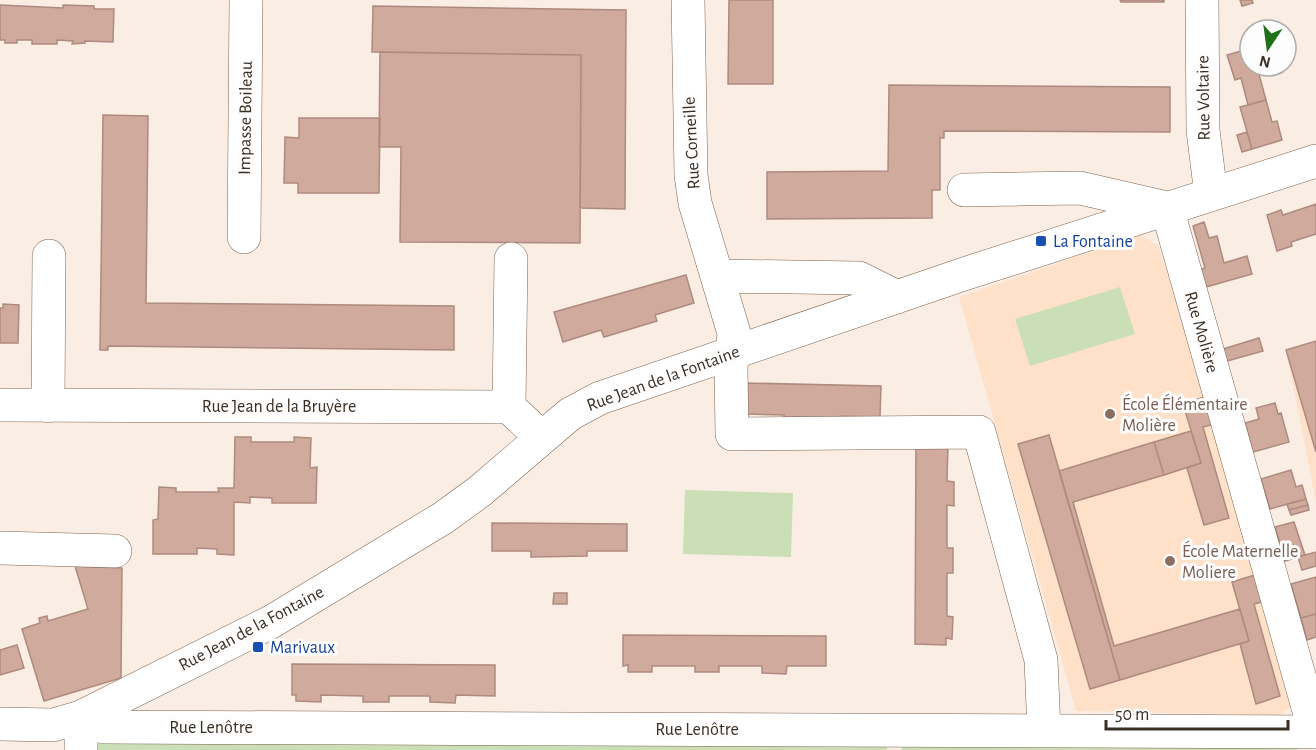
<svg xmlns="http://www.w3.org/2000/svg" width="1316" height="750" font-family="'Alegreya Sans',sans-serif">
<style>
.built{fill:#fee1c8}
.green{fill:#cbdfb6}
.building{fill:#d0aa9d;stroke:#ae8a7e;stroke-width:1.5}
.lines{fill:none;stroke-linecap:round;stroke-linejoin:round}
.minor-casing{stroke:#7d624c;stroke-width:34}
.minor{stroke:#fff;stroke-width:33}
.transit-dot{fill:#1a4fb4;stroke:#fdfdfd;stroke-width:2}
.education-dot{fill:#8d6e63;stroke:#fdfdfd;stroke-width:2}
.labels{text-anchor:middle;stroke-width:6;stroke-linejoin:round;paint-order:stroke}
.street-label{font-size:18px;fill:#3a2f25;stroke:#fdfdfd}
.transit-label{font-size:18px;fill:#164399;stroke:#fdfdfd;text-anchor:start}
.education-label{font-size:18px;fill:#785e54;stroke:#fdfdfd;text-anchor:start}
</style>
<rect width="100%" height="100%" fill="#faeee4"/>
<path class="built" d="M1140,235L1158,245L1207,396L1294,705L1279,715L1076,711L959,297Z
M1316,341V502L1286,350Z"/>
<path class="green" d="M1120,287L1135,334L1030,366L1015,319Z
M685,490L793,493L791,557L683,554Z
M96,731L888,736L887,750H96Z
M902,735L1288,745L1298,750H902Z"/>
<path class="building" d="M729,0H773V84H728Z
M1120,0H1164V2H1121Z
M1240,0H1252L1253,3L1242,6Z
M0,5L63,8V5L94,6V9H114L113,42L85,41V43L72,44L73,41L57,40V44H32V40H17V43H5V40H0Z
M373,6L626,10L625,209L580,208L581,55L372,52Z
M1248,49L1250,66L1257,67L1266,100L1248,105L1241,78L1235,80L1227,55Z
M380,52L581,55L580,243L400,242L401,147H379Z
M889,85L1170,87V132L944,131V138H940V190H932V218L767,219V172L888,171Z
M1266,100L1272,122L1277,121L1282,140L1252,149L1240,107Z
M103,115L148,116L146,303L454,306V350L108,346V350H100Z
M299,118H380L379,193H298V183H284L285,137L299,138Z
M1247,132L1252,149L1242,152L1237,135Z
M1316,204V234L1291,242L1292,246L1277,251L1267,215L1281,210L1283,215Z
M1204,222L1209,238L1217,236L1224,263L1247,256L1252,274L1206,287L1201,269L1205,268L1193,226Z
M686,275L694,303L655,315L657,321L604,337L601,330L563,342L554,312Z
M3,304L19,305L18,343H0V308H3Z
M1259,338L1263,351L1227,361L1223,349Z
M1316,341V452L1286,350Z
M745,383L881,386L880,417L840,416L839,422L784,421V415L744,414Z
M1207,396L1215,424L1203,427L1229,518L1204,525L1187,468L1201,463L1183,404Z
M1275,403L1278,414L1281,413L1289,442L1253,452L1245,423L1259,419L1256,408Z
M1191,431L1201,463L1164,475L1154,442Z
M1049,435L1120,680L1090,689L1018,444Z
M235,437H251V442H294V437L311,438L310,468L317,467L316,503H272V498L250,497V503L234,502V555L217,554V549L197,548V554H153V520L158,519L159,487L176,488V492H219L218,488H234Z
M916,442H948L947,481L954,482V506L947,505V548H953V573H947V616L953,617L952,639L946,638V645L915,644Z
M1154,442L1164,475L1073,502L1114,646L1240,609L1249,641L1120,680L1059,471Z
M1291,470L1296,487L1302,485L1306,499L1270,509L1261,479Z
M1306,499L1308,505L1289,510L1287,504Z
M1308,505L1309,510L1291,515L1289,510Z
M1294,522L1305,555L1285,561L1275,527Z
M492,523L627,524V551H587V556L531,557V551H492Z
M1316,552V566L1302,570L1298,557Z
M75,566L122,568L121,678L44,701L22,629L40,623L39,618L47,616L48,621L88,609Z
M1258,574L1266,601L1254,604L1280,696L1256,704L1240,644L1249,641L1232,582Z
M1316,577V614L1301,618L1291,584Z
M554,593H567V604H553Z
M1316,614V637L1307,640L1301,618Z
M623,635L826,636V666H787L786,674L762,673V666H719V672H695V666H652V672H628V665L623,666Z
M17,645L24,668L0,675V650Z
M292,664L495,665V696L456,695L455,703L430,702V696H389V702H363V696L321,695V702L296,701V695H292Z"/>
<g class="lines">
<g class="minor-casing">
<path id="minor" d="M688,0L691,175L695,203L734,333L731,369L732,434L979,432L1041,660L1044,731
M1202,0L1203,130L1211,195
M964,190L1080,188L1167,208L1315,732
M244,237L246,0
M719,276L859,278L897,297
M0,405L509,407L541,437
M48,406L49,256
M509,407L511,259
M0,548L115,551
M81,717L104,727L1315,732
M81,717V750
M0,724L53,725L81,717L271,622L443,518L480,491L570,414L600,398L964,274L1316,161"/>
</g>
<use href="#minor" class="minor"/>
</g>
<g class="transit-dot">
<rect x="1035" y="235" width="12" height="12" rx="3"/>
<rect x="252" y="641" width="12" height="12" rx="3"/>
</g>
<g class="education-dot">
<circle cx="1110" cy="414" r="6"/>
<circle cx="1170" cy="561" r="6"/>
</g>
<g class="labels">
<g class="street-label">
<text transform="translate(1203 98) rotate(-91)" y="6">Rue Voltaire</text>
<text transform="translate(245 118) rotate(-89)" y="6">Impasse Boileau</text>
<text transform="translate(691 143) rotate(-93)" y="6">Rue Corneille</text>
<text transform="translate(1202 332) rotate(74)" y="6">Rue Molière</text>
<text transform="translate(663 378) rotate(-20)" y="6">Rue Jean de la Fontaine</text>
<text x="279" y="412">Rue Jean de la Bruyère</text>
<text transform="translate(251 628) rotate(-28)" y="6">Rue Jean de la Fontaine</text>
<text x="211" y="733">Rue Lenôtre</text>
<text x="697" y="735">Rue Lenôtre</text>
</g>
<g class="transit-label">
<text x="1053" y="247">La Fontaine</text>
<text x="270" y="653">Marivaux</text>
</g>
<g class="education-label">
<text x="1122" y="410">École Élémentaire<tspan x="1122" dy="21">Molière</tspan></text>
<text x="1182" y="557">École Maternelle<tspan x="1182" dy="21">Moliere</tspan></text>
</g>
</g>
<g transform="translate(1268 48) rotate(193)"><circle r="28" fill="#fdfdfd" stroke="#afaba7" stroke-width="1.5"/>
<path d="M0-4.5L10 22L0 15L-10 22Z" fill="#207119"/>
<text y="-9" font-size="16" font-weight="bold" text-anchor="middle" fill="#3a2f25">N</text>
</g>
<path d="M1106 720v9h182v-9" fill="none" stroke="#3a2f25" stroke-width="3"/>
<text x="1115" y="720" font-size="18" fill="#3a2f25" stroke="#fdfdfd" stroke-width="4.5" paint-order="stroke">50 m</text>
</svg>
